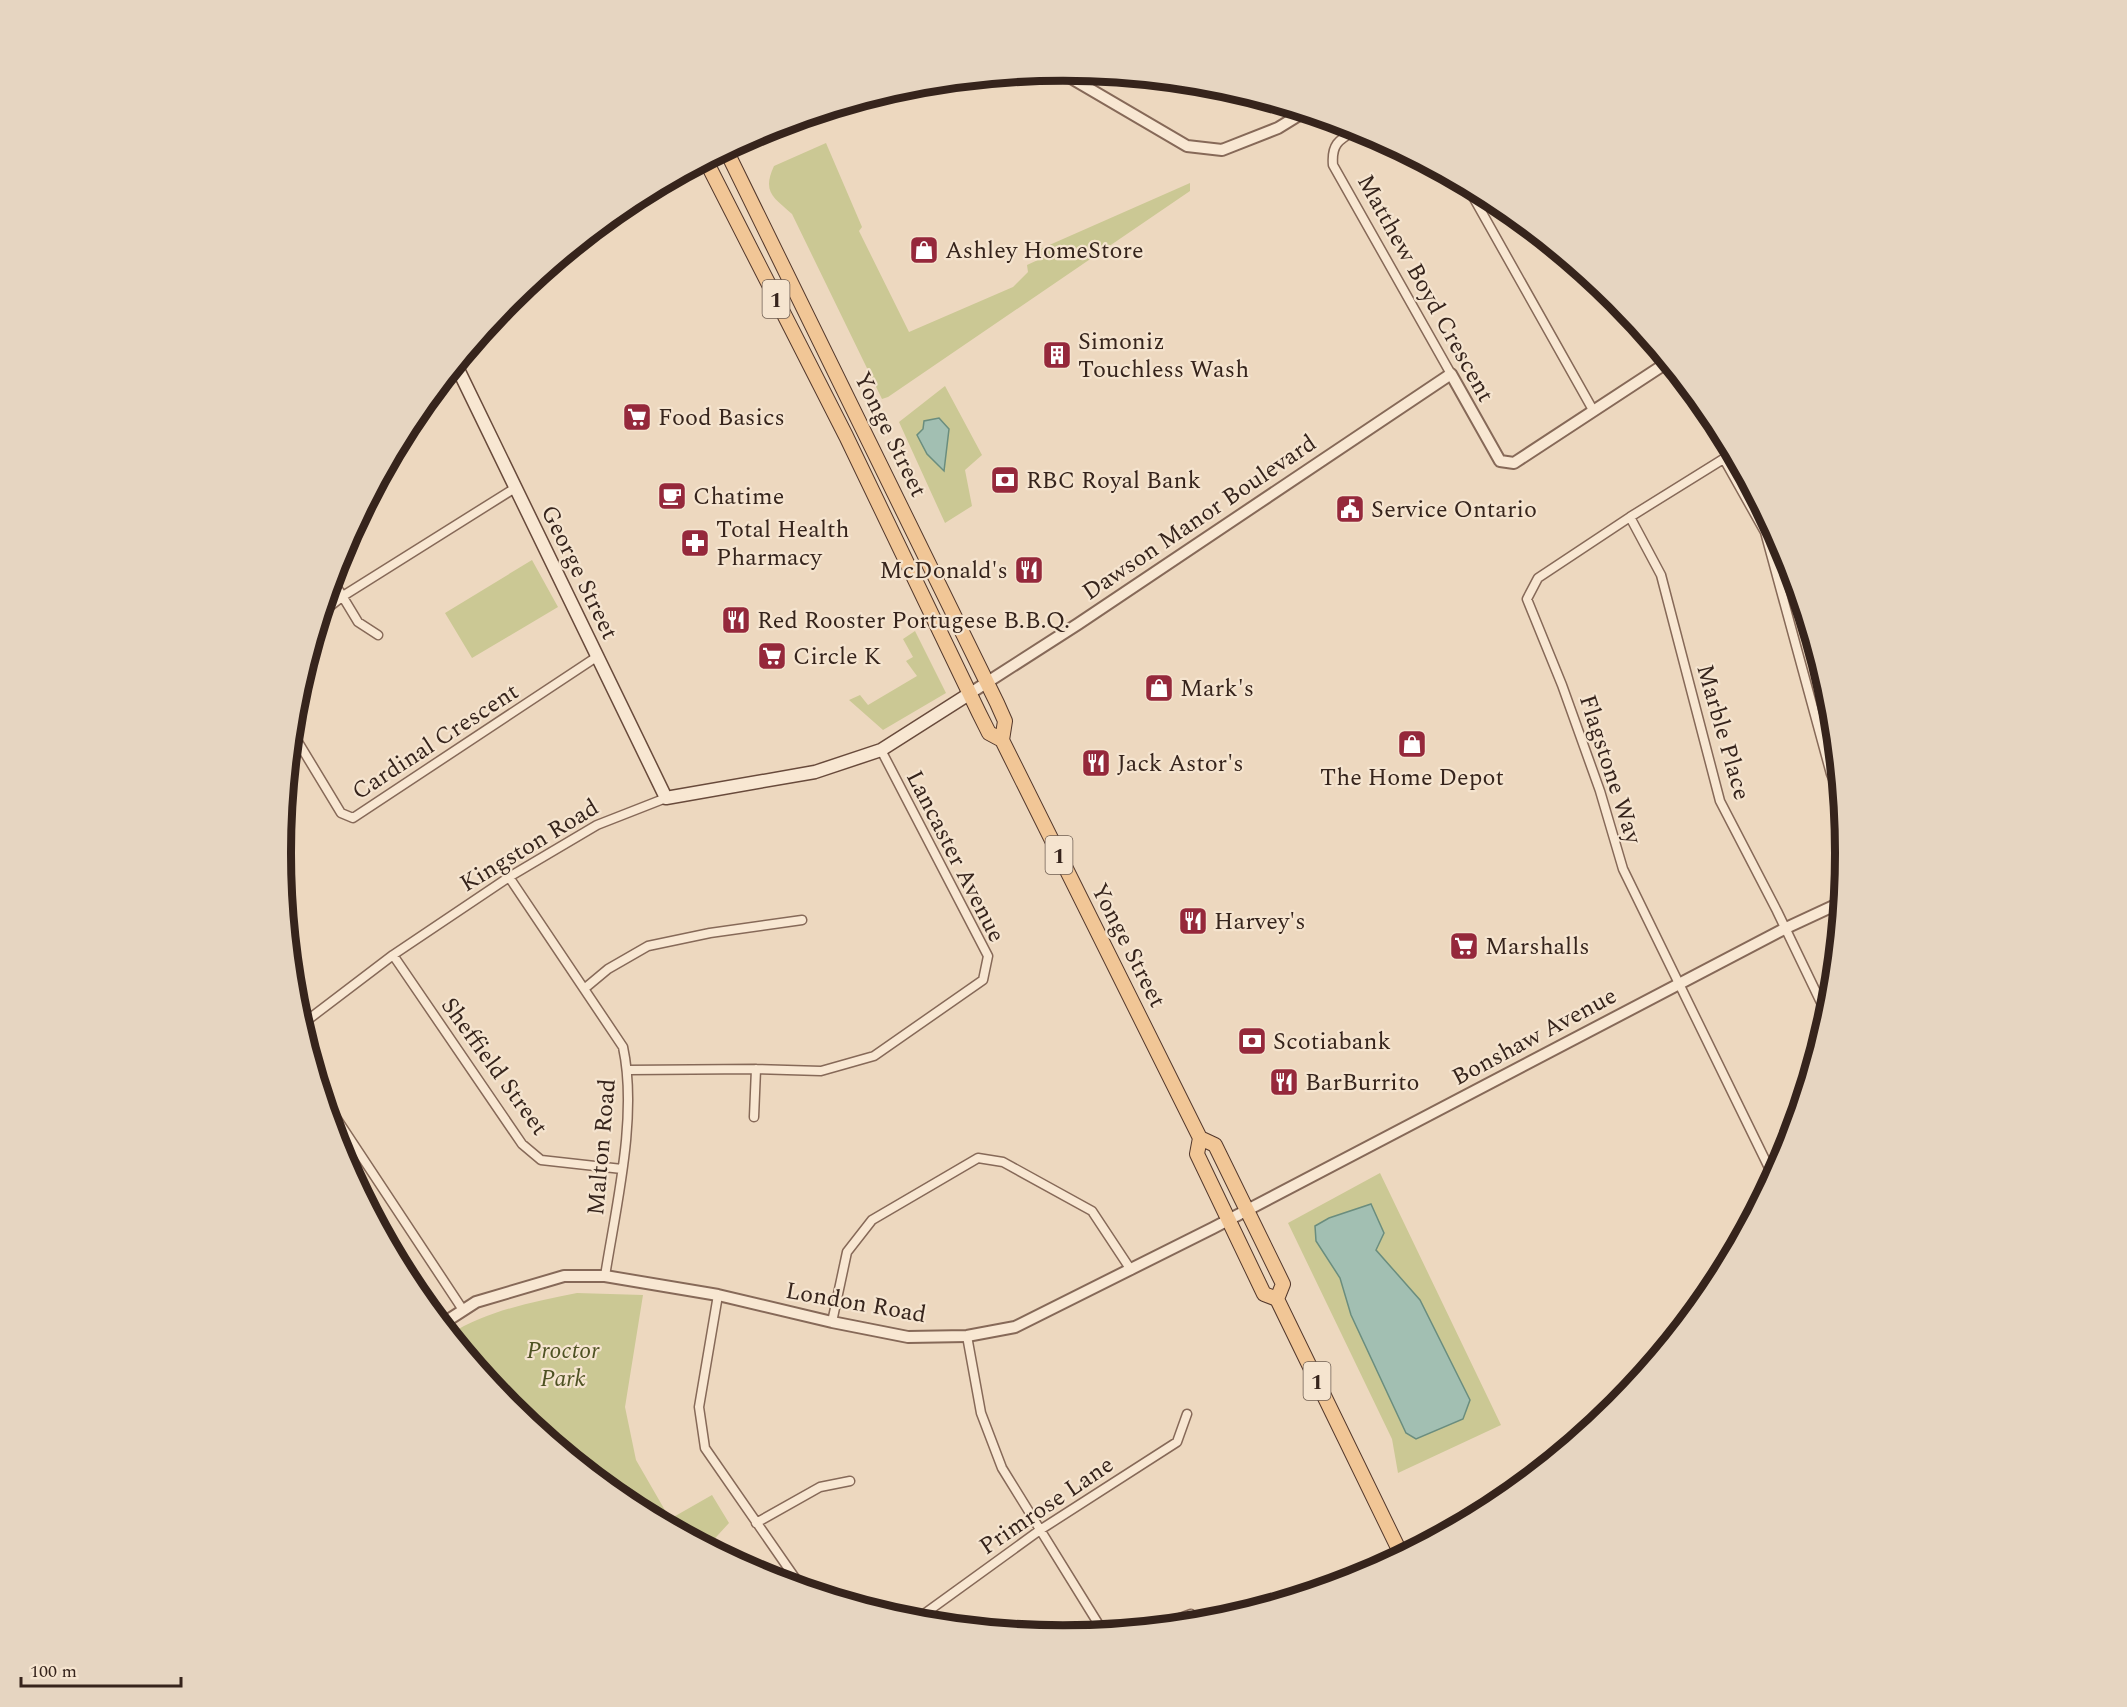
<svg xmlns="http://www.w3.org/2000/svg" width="2127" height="1707" font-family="Spectral,serif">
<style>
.green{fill:#cbc894}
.water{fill:#a2bfb2;stroke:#6a8d7e;stroke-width:1.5}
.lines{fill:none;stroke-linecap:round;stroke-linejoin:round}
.minor-casing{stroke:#866958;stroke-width:11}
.tertiary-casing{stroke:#866958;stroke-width:14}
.secondary-casing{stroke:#684a3b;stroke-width:15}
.primary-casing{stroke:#53382c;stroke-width:16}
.minor{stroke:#f8e7d2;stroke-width:8}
.tertiary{stroke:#f8e7d2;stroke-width:10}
.secondary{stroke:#f8e7d2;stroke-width:12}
.primary{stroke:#f1c696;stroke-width:14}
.labels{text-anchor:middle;stroke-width:4.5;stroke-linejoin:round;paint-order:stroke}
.shield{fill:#f5e4cf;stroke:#6f5e52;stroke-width:1.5}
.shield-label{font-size:22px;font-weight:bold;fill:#36241c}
.poi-label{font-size:24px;fill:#36241c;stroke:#f5e4cf;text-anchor:start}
.street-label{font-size:24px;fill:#36241c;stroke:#f5e4cf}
.park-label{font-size:24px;font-style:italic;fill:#4e5223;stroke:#f5e4cf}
.rim{fill:none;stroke:#36241c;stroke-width:8}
</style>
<rect width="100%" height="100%" fill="#edd8bf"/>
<path class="green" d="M826,143L862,227L859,231L909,332L1013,287L1028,272L1027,265L1040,259L1038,250L1190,183V191L888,397L882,399L792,214C773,197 762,192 774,166Z
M945,386L982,455L965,470L972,506L945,523L899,422Z
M532,560L558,607L472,658L445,613Z
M915,631L946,693L883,730L849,700L860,695L868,705L917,676L906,661L913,657L903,639Z
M1380,1173L1501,1425L1398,1473L1392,1439L1288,1223Z
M577,1293L643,1295L625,1407L636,1460L670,1519L712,1495L729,1523L707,1547L628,1504L510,1407L450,1334C489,1310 533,1302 577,1293Z"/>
<path class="water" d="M939,418L949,429L944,471L927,454L917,435L923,429L924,421Z
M1371,1204L1384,1233L1376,1250L1420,1300L1470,1400L1463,1419L1416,1439L1406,1433L1351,1315L1340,1278L1316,1241L1315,1226L1329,1218Z"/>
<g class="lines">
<g class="minor-casing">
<path id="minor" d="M1358,129C1341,139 1331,142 1333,165L1451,374
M1467,186L1593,410
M1733,453L1630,517L1538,578L1527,599L1562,685L1600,791L1623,869L1774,1178
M1724,459L1765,532L1831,774L1841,798
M1630,517L1661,575L1720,801L1777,911L1828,1017
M1772,555L1784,548
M332,579L358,622L378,635
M323,612L343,596L515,488
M292,732L341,813L353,818L598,656
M509,877L623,1047C638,1116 616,1206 605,1276
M393,955L522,1144L541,1160L622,1169
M584,989L608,969L648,946L710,933L802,920
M301,1025L393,955L509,877L597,825L666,798
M628,1070L756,1069L821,1071L874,1056L983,980L988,956L881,750
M323,1098L463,1310
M754,1117L756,1069
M718,1295L699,1407L705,1448L802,1588
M832,1322L847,1252L872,1220L978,1158L1003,1162L1092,1211L1131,1270
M967,1336L981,1413L1002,1468L1104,1633
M756,1523L820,1487L850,1481
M913,1622L1040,1530L1177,1442L1187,1414
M1153,1628L1191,1614"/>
</g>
<g class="tertiary-casing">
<path id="tertiary" d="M1059,71L1187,146L1222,150L1278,128L1304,112
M969,694L1078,624L1451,374L1500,461L1514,463L1668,362
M442,1324L476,1302L564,1276H605L718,1295L832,1322L908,1337L967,1336L1015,1327L1213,1228L1786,928L1842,902"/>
</g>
<g class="secondary-casing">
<path id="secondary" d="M456,365L666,798L815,772L881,750L969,694"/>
</g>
<g class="primary-casing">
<path id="primary" d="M726,150L997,703L1005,721L1002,740
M706,161L846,436L979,713L989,733L1002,740L1200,1138L1197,1154L1264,1294L1277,1299L1402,1556
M1200,1138L1215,1145L1283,1284L1277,1299"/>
</g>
<use href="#minor" class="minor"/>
<use href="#tertiary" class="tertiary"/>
<use href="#secondary" class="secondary"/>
<use href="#primary" class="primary"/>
</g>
<defs>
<g id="shop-square" transform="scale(1.5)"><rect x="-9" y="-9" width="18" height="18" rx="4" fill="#95283b" stroke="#f5e4cf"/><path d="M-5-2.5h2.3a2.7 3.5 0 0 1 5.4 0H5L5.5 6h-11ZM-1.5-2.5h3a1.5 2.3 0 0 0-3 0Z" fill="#fff"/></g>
<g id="building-square" transform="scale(1.5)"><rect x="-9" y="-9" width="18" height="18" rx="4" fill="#95283b" stroke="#f5e4cf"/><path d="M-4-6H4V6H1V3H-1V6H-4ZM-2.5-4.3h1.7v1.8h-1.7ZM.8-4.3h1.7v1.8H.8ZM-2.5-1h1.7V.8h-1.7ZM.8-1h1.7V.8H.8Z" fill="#fff"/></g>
<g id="supermarket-square" transform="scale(1.5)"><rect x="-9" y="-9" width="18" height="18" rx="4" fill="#95283b" stroke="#f5e4cf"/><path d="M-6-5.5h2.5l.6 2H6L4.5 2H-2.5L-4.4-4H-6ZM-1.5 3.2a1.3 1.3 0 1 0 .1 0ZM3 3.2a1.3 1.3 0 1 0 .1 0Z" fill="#fff"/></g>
<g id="bank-square" transform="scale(1.5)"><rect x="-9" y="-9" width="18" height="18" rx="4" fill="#95283b" stroke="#f5e4cf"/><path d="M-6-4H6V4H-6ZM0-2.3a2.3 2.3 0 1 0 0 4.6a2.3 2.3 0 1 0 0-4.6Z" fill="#fff"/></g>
<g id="cafe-square" transform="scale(1.5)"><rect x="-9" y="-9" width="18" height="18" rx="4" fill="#95283b" stroke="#f5e4cf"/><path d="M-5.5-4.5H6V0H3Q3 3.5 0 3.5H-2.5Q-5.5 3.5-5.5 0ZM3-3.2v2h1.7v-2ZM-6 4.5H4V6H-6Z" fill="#fff"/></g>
<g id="civic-square" transform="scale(1.5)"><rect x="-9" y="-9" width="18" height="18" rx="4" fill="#95283b" stroke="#f5e4cf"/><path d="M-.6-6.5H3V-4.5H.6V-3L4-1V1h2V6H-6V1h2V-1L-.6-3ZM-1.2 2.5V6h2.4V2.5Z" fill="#fff"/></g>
<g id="pharmacy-square" transform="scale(1.5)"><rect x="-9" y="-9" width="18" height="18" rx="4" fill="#95283b" stroke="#f5e4cf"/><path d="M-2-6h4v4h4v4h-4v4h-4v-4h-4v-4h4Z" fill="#fff"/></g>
<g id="restaurant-square" transform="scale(1.5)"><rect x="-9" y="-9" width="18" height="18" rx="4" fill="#95283b" stroke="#f5e4cf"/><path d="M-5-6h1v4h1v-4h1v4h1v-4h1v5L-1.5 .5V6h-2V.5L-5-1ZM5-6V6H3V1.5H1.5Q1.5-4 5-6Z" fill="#fff"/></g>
</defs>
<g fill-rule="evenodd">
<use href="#shop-square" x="924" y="250"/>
<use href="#building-square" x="1057" y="355"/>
<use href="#supermarket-square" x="637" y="417"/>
<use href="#bank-square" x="1005" y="480"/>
<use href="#cafe-square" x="672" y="496"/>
<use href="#civic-square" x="1350" y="509"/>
<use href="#pharmacy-square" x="695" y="543"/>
<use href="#restaurant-square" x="1029" y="570"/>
<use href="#restaurant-square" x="736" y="620"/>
<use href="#supermarket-square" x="772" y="656"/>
<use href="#shop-square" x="1159" y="688"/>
<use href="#shop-square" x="1412" y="744"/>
<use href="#restaurant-square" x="1096" y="763"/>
<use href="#restaurant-square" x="1193" y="921"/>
<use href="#supermarket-square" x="1464" y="946"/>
<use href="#bank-square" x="1252" y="1041"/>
<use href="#restaurant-square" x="1284" y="1082"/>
</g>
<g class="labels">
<g class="shield">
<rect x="762.5" y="280" width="27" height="38" rx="4.5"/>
<rect x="1045.5" y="836" width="27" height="38" rx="4.5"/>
<rect x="1303.5" y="1362" width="27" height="38" rx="4.5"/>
</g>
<g class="shield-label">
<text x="776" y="307">1</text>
<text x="1059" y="863">1</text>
<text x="1317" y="1389">1</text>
</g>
<g class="poi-label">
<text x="945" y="258">Ashley HomeStore</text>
<text x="1078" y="349">Simoniz<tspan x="1078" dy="28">Touchless Wash</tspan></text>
<text x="658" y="425">Food Basics</text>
<text x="1026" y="488">RBC Royal Bank</text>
<text x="693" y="504">Chatime</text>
<text x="1371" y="517">Service Ontario</text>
<text x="716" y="537">Total Health<tspan x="716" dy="28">Pharmacy</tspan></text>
<text x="1008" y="578" text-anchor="end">McDonald's</text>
<text x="757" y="628">Red Rooster Portugese B.B.Q.</text>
<text x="793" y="664">Circle K</text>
<text x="1180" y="696">Mark's</text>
<text x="1117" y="771">Jack Astor's</text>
<text x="1412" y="785" text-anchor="middle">The Home Depot</text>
<text x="1214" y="929">Harvey's</text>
<text x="1485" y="954">Marshalls</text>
<text x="1273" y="1049">Scotiabank</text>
<text x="1305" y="1090">BarBurrito</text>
</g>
<g class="street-label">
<text transform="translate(1426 288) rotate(61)" y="8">Matthew Boyd Crescent</text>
<text transform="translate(891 434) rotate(64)" y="8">Yonge Street</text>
<text transform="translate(1199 517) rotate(-34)" y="8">Dawson Manor Boulevard</text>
<text transform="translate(580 572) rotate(64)" y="8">George Street</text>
<text transform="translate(1724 732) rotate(74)" y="8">Marble Place</text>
<text transform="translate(435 741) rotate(-33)" y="8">Cardinal Crescent</text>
<text transform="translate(1611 769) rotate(72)" y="8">Flagstone Way</text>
<text transform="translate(529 845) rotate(-31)" y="8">Kingston Road</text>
<text transform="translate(956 856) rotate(63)" y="8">Lancaster Avenue</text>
<text transform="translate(1129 945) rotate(63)" y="8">Yonge Street</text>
<text transform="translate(1534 1036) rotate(-28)" y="8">Bonshaw Avenue</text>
<text transform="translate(495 1066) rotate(54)" y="8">Sheffield Street</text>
<text transform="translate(601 1147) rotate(-85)" y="8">Malton Road</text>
<text transform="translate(856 1302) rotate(10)" y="8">London Road</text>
<text transform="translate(1046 1505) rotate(-34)" y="8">Primrose Lane</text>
</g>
<g class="park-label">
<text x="563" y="1358">Proctor<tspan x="563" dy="28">Park</tspan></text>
</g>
</g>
<path d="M0 0H2127V1707H0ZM291 853a772 772 0 1 1 1544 0a772 772 0 1 1-1544 0Z" fill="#e6d5c1" fill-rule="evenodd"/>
<path class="rim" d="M291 853a772 772 0 1 1 1544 0a772 772 0 1 1-1544 0Z"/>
<path d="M21 1677v9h160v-9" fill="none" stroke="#36241c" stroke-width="3"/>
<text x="30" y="1677" font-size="18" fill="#36241c" stroke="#f5e4cf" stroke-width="4.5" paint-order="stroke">100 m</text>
</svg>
